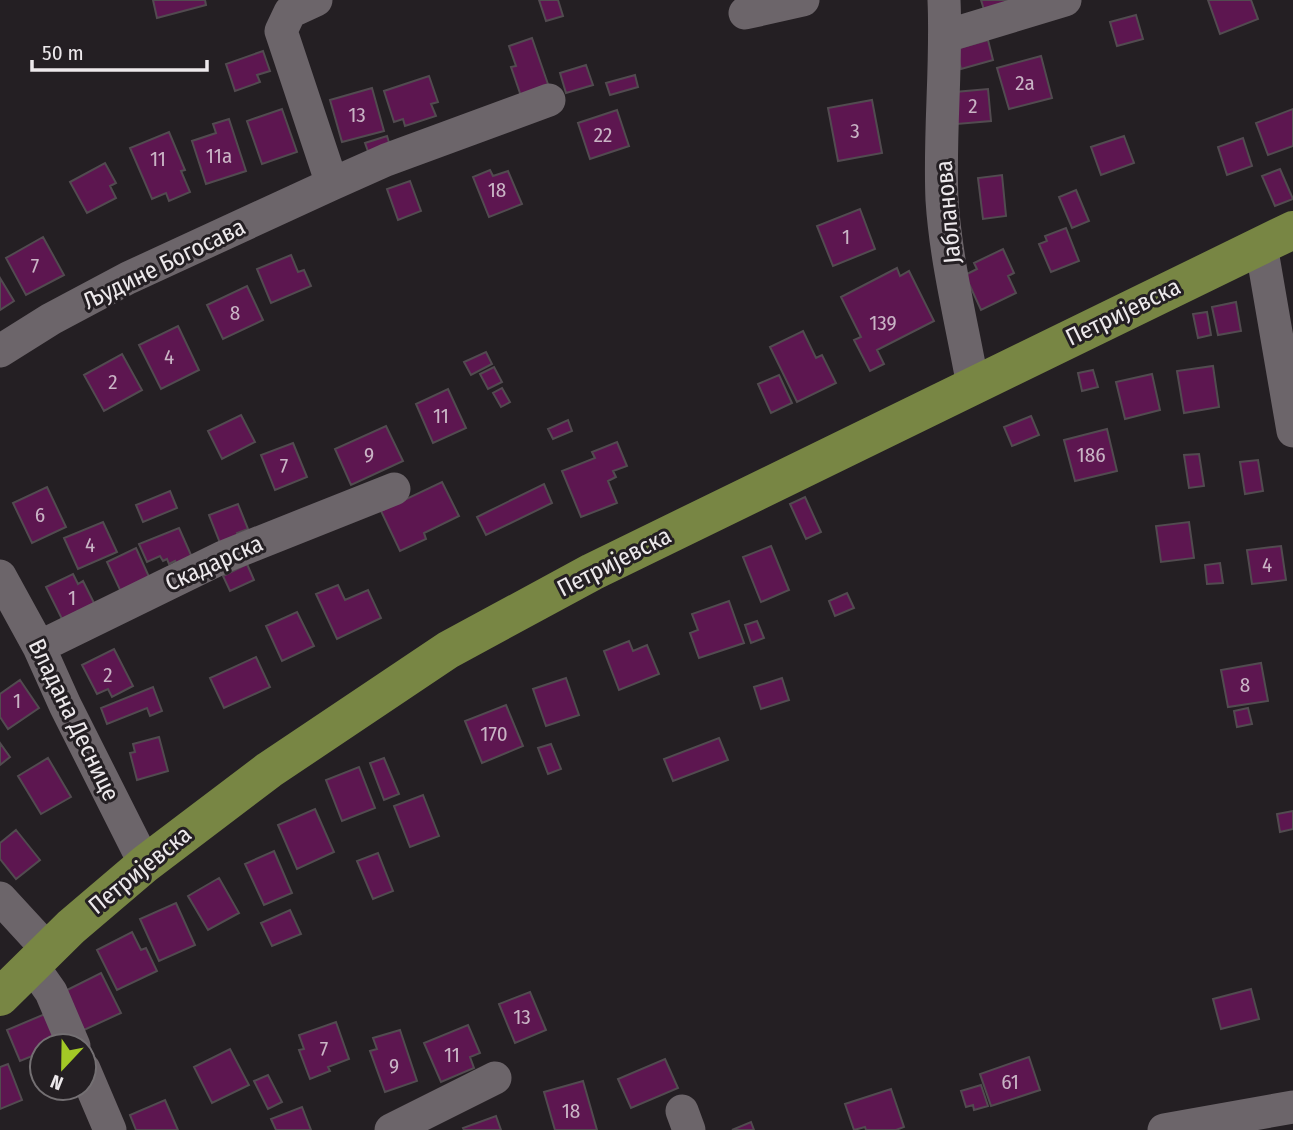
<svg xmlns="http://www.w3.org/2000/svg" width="1293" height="1130" font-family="'Fira Sans Condensed',sans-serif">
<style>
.building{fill:#5d1650;stroke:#524b50;stroke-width:2}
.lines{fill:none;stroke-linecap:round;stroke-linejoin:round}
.minor{stroke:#6c656a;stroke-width:33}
.major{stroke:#788644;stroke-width:38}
.labels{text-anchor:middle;stroke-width:6;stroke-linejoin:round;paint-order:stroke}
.number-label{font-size:21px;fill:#c9b4c5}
.street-label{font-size:24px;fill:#ede9ec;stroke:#241f23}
</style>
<rect width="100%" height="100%" fill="#241f23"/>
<path class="building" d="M153,0H205L206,5L157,18Z
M539,0H558L563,16L546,21Z
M981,0H1018L985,13Z
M1208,0H1251L1258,19L1220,34Z
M1136,15L1143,39L1117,46L1110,22Z
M532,38L549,87L521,96L511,67L516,66L509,46Z
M988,40L993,60L961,69L956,49Z
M263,51L270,71L257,75L260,82L235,91L226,64Z
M1041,56L1052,98L1009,109L997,68Z
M586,65L593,85L566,93L560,73Z
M635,75L638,87L610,95L606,83Z
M429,76L438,102L431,104L436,116L405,126L403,119L394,122L384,91Z
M372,88L384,131L342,142L330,100Z
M988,89L991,121L957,124L955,92Z
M872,100L882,153L838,161L828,108Z
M282,109L297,152L262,164L247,121Z
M1293,109V146L1268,155L1256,123Z
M617,110L629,146L590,159L578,123Z
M229,119L246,171L206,184L192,141L216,133L213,124Z
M169,132L185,170L181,171L190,192L169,201L166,193L152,199L130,148Z
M387,136L391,149L370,157L365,143Z
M1124,136L1134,163L1101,175L1091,147Z
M1243,138L1252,166L1227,175L1218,147Z
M105,163L116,183L110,186L116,198L87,213L70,182Z
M1280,169L1293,199L1275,206L1262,176Z
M490,170L493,176L508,171L522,204L489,217L473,177Z
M1002,175L1006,216L983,219L978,178Z
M410,181L421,211L398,220L387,189Z
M1076,190L1089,221L1072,228L1059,197Z
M860,209L875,249L833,266L817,226Z
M1066,228L1079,261L1051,272L1039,244L1047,241L1045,236Z
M43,237L64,275L26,295L6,258Z
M1003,249L1014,273L1008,276L1016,293L981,310L965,275L977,269L974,263Z
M291,255L298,272L304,270L311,286L271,303L257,269Z
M897,268L900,276L909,271L934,321L877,350L884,364L870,371L854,340L861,337L841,297Z
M0,278L14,301L0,310Z
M247,286L263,320L223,339L207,305Z
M1236,302L1241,331L1218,335L1212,307Z
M1207,312L1211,335L1198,338L1193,314Z
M178,326L199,370L161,389L139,345Z
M803,331L816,358L822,355L836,383L797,402L770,347Z
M486,352L492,364L471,375L464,362Z
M122,354L142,390L104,411L84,375Z
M1213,366L1219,407L1184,413L1177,371Z
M494,367L502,382L488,389L480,374Z
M1093,370L1098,387L1082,391L1078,373Z
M1152,374L1160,410L1125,419L1116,382Z
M779,375L792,403L771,413L758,384Z
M502,388L510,402L501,407L493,393Z
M448,389L466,428L433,443L416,404Z
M241,415L255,442L222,459L208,431Z
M1031,416L1039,435L1012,446L1004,427Z
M568,420L572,431L553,439L548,429Z
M386,426L403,461L351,485L335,449Z
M1107,429L1117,471L1075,481L1064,440Z
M617,442L627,466L613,471L616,477L608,481L617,503L581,517L562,471L595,458L592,452Z
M293,443L307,477L275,490L261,455Z
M1199,454L1204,486L1189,488L1184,455Z
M1258,460L1263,491L1245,494L1240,462Z
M442,482L459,516L424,533L426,539L400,551L381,511Z
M544,484L552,503L486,535L477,517Z
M47,487L66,527L32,543L13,503Z
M170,491L177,508L143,522L136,505Z
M805,497L821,532L806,539L790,504Z
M238,504L248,529L237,533L240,541L222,548L209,515Z
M103,522L117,552L78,569L64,538Z
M1189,522L1194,558L1161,562L1156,526Z
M179,528L195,564L179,571L175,561L169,564L167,559L163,561L160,556L147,562L139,544Z
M771,546L789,590L761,602L743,557Z
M1281,546L1286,580L1252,584L1247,550Z
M136,548L150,579L121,592L107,562Z
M1220,563L1223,583L1207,584L1205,565Z
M247,564L254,580L230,591L223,576Z
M73,574L78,584L83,581L97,609L65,625L46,587Z
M338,585L345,600L368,590L381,618L337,639L316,594Z
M847,593L854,608L835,616L829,601Z
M729,601L744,643L699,658L690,633L698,630L692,614Z
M297,612L314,646L282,661L266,626Z
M757,621L764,638L751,643L745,625Z
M629,641L633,651L647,645L659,674L619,690L604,651Z
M114,649L133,686L112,697L108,689L97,694L82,665Z
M256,657L270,687L224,708L210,678Z
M1261,663L1268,701L1228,707L1221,670Z
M566,678L579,715L546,726L533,689Z
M782,678L789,700L761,709L754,687Z
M20,680L39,708L8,729L0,717V694Z
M153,687L162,711L150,716L147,708L107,724L101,708Z
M506,705L523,746L482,763L465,721Z
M1248,708L1252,724L1237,727L1234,711Z
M159,737L168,771L137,780L130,753L135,752L133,744Z
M719,738L728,760L673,781L664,759Z
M0,743L10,757L0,765Z
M551,744L561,769L548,774L538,748Z
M48,758L71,797L41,814L18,776Z
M384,758L399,794L384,800L370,763Z
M359,767L375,808L342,821L326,780Z
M423,795L439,836L410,847L394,806Z
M315,809L334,852L297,869L278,825Z
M1293,811V829L1280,832L1277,814Z
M16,830L40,860L16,879L0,859V843Z
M274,851L292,893L264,905L245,864Z
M378,853L393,891L373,899L357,861Z
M219,878L239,913L208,930L188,896Z
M176,903L195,945L159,961L140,919Z
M290,910L301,934L272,946L261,923Z
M132,932L141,950L146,948L157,971L117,990L97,950Z
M101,973L121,1013L84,1030L65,991Z
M1251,989L1259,1019L1221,1029L1213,999Z
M530,992L546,1030L515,1043L499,1004Z
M45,1014L58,1045L42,1046V1052L20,1061L7,1030Z
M336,1022L349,1059L328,1067L330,1071L310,1079L299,1050L304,1049L299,1035Z
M468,1025L480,1053L470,1057L474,1068L441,1082L424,1043Z
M400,1030L417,1081L385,1092L370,1051L377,1049L373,1038Z
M230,1049L249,1085L212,1103L194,1067Z
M1029,1057L1040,1090L991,1106L980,1074Z
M665,1059L678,1088L631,1108L618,1079Z
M8,1064L22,1100L0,1109V1067Z
M268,1075L282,1102L268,1109L254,1081Z
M583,1081L597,1130H555L544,1092Z
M981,1085L988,1106L974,1110L973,1105L966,1107L961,1091Z
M58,1088H75L76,1091L61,1097Z
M891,1089L904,1127L896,1130H866L865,1127L854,1130L845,1104Z
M165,1100L178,1130H136L130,1115Z
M302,1107L311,1130H276L271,1119Z
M496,1116L501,1130H464L463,1128Z
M751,1122L754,1130H732Z"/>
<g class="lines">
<path class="minor" d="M316,0L290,12L281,31L332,184
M944,0C947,66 939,133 942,200C946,262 962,324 973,386
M745,13L803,0
M946,36L1065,0
M1261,245L1293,431
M0,351L51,319L128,278L332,184L386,160L549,100
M0,576L39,647L65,705L145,864
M39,647L223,557L394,489
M0,898L47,949
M32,965L51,992L74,1046
M84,1069L110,1130
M682,1111L689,1130
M391,1130L495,1078
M1164,1130L1293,1107"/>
<path class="major" d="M0,997L71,927L145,864L269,770L448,650L592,572L1293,230"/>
</g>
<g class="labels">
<g class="number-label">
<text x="1025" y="90">2a</text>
<text x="973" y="113">2</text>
<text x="357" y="122">13</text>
<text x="855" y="138">3</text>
<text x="603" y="142">22</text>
<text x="219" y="163">11a</text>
<text x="158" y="166">11</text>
<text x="497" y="197">18</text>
<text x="846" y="244">1</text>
<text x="35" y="273">7</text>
<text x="235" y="320">8</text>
<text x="883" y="330">139</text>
<text x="169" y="364">4</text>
<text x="113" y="389">2</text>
<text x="441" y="423">11</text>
<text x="369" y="462">9</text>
<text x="1091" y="462">186</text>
<text x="284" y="473">7</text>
<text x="40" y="522">6</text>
<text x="90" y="552">4</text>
<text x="1267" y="572">4</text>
<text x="72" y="605">1</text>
<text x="108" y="682">2</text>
<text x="1245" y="692">8</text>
<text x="17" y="708">1</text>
<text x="494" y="741">170</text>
<text x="522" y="1024">13</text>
<text x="324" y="1056">7</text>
<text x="452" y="1062">11</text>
<text x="394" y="1073">9</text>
<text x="1010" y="1089">61</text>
<text x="571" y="1118">18</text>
</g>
<g class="street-label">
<text transform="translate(948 212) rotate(-95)" y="8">Јабланова</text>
<text transform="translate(164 264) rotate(-26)" y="8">Људине Богосава</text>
<text transform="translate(1123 312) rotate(-26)" y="8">Петријевска</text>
<text transform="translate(614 562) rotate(-27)" y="8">Петријевска</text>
<text transform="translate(214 563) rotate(-24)" y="8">Скадарска</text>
<text transform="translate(74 720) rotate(64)" y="8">Владана Деснице</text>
<text transform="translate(140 870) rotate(-39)" y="8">Петријевска</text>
</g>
</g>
<g transform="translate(63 1067) rotate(202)"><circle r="33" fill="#241f23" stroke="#747073" stroke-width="2"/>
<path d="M0-5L12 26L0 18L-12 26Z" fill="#a3c926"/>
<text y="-10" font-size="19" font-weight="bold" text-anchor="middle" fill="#ede9ec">N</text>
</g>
<path d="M32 60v10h175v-10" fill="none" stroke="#ede9ec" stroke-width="3.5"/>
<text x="42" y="60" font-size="21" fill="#ede9ec" stroke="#241f23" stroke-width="5" paint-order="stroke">50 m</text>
</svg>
